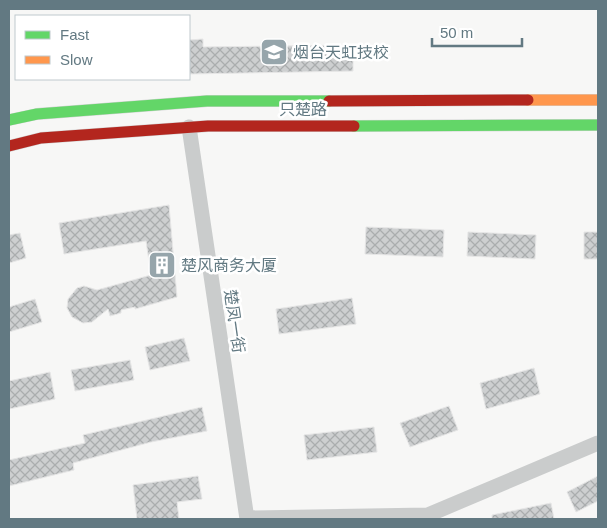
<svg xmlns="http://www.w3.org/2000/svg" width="607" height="528" font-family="Helvetica,'Noto Sans SC',sans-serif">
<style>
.building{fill:url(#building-cross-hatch);stroke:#e6e6e6}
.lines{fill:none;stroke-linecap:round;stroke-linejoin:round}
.fast-casing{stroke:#d2d3d3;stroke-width:12}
.slow-casing{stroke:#d2d3d3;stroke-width:12}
.jam-casing{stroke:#d2d3d3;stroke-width:12}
.street{stroke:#cacccc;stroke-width:15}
.fast{stroke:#63d668;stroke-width:11}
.slow{stroke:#ff974d;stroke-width:11}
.jam{stroke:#b3261e;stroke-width:11}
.labels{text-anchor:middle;stroke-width:5;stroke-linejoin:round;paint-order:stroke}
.poi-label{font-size:16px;fill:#627982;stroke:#fff;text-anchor:start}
.street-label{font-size:16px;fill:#627982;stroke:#fff}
</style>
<defs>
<pattern id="building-cross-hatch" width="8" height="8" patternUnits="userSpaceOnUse" patternTransform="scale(1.25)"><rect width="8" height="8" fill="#cdcfd0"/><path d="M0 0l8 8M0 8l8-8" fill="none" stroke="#aaadae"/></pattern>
</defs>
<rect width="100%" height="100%" fill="#f7f7f6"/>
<path class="building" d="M203,39V47L353,45V71L189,74V40Z
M169,205L177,297L135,309V307L121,310V313L110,316L108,309L92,322L83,323L72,317L67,308L68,299L77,288L84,286L97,290L151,275L146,241L64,254L59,223Z
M366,227L444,230L443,257L365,254Z
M468,232L536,235L535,259L467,256Z
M584,232H598V259H584Z
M20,233L26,258L9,263V235Z
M352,298L356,324L279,334L276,309Z
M35,299L42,322L9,332V307Z
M184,338L190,361L150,370L145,347Z
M130,360L134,380L75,391L71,370Z
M534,368L540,394L486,409L480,383Z
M50,372L55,399L9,409V381Z
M449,406L458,430L410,447L400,423Z
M202,407L207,431L151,442L73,463L74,470L9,486V460L85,443L83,435Z
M374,427L377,452L307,460L304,435Z
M198,476L202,499L177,502L179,519H137L133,485Z
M598,476V501L576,512L567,492Z
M551,503L554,519H492V515Z"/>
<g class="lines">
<g class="fast-casing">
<path id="fast" d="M9,120L37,114L207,101H329
M354,126L598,125"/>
</g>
<g class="slow-casing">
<path id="slow" d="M528,100H598"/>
</g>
<g class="jam-casing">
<path id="jam" d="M329,101L528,100
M9,146L41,138L208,126H354"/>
</g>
<path class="street" d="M189,127L247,519
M247,518L428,515L598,443"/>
<use href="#fast" class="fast"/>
<use href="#slow" class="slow"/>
<use href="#jam" class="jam"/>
</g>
<defs>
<g id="school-square" transform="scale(1.4375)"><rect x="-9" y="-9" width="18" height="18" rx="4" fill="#96a5ab" stroke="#fff"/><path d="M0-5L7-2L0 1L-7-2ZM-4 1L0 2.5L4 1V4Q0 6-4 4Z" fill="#fff"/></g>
<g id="building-square" transform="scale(1.4375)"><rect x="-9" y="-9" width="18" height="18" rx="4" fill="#96a5ab" stroke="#fff"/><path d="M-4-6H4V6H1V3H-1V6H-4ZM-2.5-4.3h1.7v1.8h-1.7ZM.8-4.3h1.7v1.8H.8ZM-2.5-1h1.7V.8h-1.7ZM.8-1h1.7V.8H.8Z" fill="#fff"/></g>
</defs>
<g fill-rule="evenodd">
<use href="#school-square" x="274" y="52"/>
<use href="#building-square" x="162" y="265"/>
</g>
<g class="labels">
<g class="poi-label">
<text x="293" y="58">烟台天虹技校</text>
<text x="181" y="271">楚风商务大厦</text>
</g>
<g class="street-label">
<text x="303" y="115">只楚路</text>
<text transform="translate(235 321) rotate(82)" y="6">楚凤一街</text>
</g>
</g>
<rect width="607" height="528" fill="none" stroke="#627982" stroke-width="20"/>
<rect x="15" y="15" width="175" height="65" fill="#ffffff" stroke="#c0c9cd"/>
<rect x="25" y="31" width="25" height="8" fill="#63d668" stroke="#c0c9cd"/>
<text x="60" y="40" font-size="15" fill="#627982">Fast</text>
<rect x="25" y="56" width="25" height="8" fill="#ff974d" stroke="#c0c9cd"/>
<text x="60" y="65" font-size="15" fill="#627982">Slow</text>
<path d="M432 38v8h90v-8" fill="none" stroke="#627982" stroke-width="2.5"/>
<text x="440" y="38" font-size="15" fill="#627982" stroke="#ffffff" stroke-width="4" paint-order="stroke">50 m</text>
</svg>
